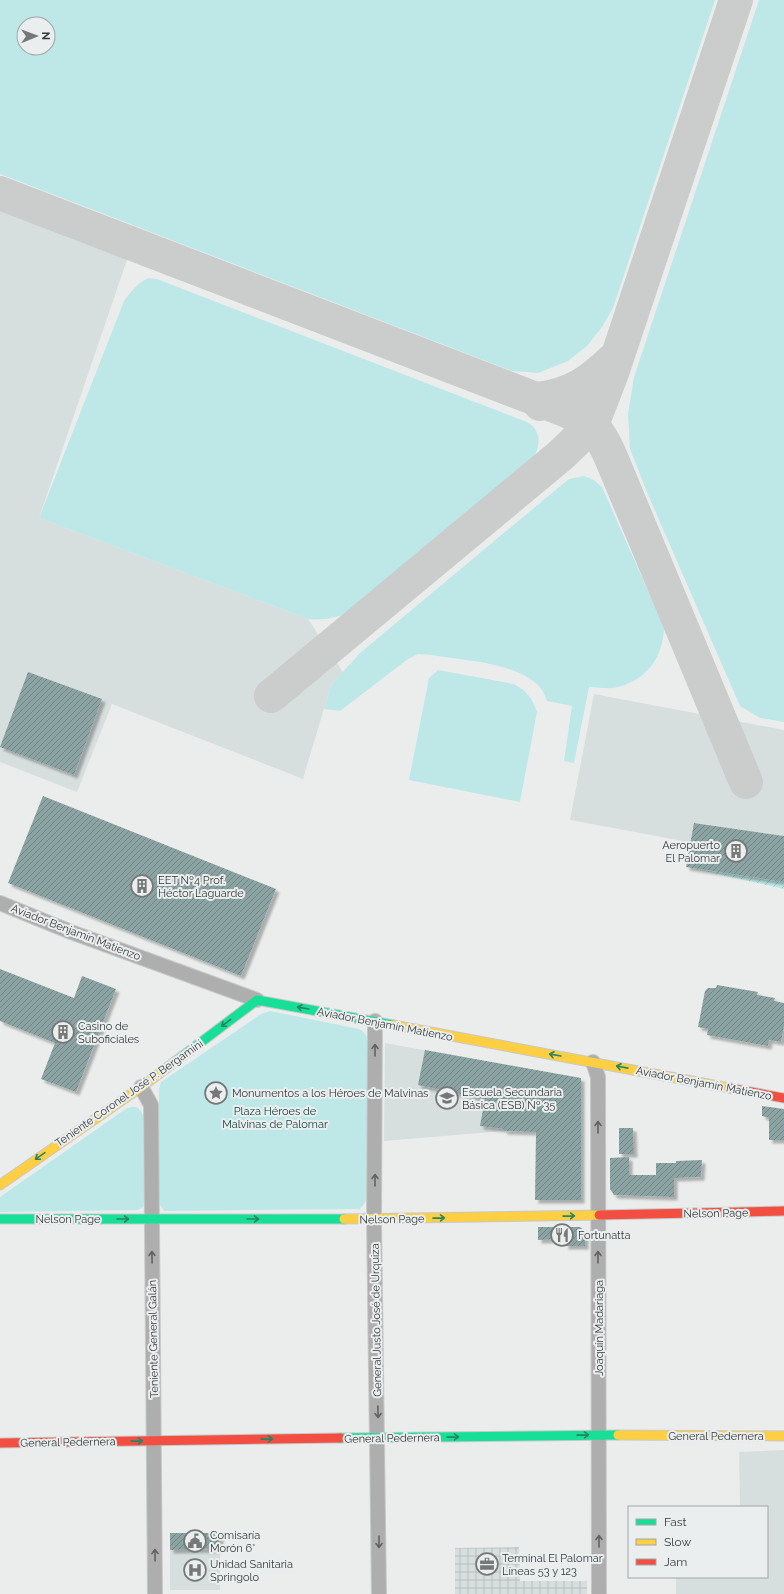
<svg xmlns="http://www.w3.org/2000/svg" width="784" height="1594" font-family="Raleway,sans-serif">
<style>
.built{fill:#d7dede}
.industrial{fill:url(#industrial-grid)}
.green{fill:#bee8e8;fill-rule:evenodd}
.garden{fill:url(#garden-furrows)}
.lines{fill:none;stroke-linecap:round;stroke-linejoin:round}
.taxiway{stroke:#cbcccc;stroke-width:34}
.building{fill:url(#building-hatch);filter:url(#shadow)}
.street-casing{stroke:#c7c9c9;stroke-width:16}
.fast-casing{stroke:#c7c9c9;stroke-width:11}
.slow-casing{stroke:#c7c9c9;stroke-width:11}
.jam-casing{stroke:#c7c9c9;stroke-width:11}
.street{stroke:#aeaeae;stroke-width:14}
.fast{stroke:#16e098;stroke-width:9}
.slow{stroke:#ffcf43;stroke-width:9}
.jam{stroke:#f24e42;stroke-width:9}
.oneway{stroke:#288464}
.oneway2{stroke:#616262}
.labels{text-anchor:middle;stroke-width:4;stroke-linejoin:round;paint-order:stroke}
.poi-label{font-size:11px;fill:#373939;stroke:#eaeeee;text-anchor:start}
.street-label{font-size:11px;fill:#373939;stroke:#eaeeee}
.park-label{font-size:11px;fill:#0e3e3e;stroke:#eaeeee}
</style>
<defs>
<pattern id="industrial-grid" width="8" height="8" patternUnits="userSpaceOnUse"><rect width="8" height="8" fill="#d7dede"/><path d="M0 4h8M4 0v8" fill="none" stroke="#b9bfbf"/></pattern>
<pattern id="garden-furrows" width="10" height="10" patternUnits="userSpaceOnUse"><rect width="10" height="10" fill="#bee8e8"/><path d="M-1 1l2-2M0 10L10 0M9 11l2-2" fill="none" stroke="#a4c8c8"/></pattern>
<pattern id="building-hatch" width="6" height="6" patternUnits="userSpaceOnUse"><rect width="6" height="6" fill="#8ca3a3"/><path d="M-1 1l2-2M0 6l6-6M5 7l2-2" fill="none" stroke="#738686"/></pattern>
<filter id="shadow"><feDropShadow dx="3.5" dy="3.5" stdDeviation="1" flood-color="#0004"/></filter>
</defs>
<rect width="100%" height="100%" fill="#ebeded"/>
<path class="built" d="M0,207L129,254L39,518L308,619L343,672L331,685L303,779L112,704L77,792L0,762Z
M594,694L784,730V836L696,823L737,851L570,820Z
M385,1043L515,1067L504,1131L384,1141Z
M784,1450V1594H676V1578L767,1577V1507H740L739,1452Z
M220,1549V1590H170V1550Z"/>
<path class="industrial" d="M519,1547L520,1581H587V1594H455V1548Z"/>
<path class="green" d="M0,0H715L613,308L602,327L587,346L568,361L538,373L512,371L0,174ZM24,24H48V48H24Z
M759,0H784V722L760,718L740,706L646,490L630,449L628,414L634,377Z
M148,278L157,279L527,422C541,430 541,444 534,456L357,608C341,617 326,621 308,619L39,518L124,301C131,291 137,284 148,278Z
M584,476L594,480L602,487L664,627C663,659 646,681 614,688C606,689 597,687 589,687L574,763L564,761L572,706L547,701C546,698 544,693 542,690C524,663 461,660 431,655L418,654L408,659L340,711L324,709L331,685L360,653L559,487L569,479Z
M438,670L514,684C527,691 532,698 537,712L520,802L409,780L429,678Z
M270,1011L359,1029L364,1032L368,1039L367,1200L360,1209L164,1211L159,1203V1088L161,1082L261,1014Z
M133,1107C139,1107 141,1110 143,1115L144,1201L143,1207L138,1210L0,1212V1197L127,1108Z"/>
<path class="garden" d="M686,867L784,881V889Z"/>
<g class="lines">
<path class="taxiway" d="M0,193L536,399C552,406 580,413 592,426C603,437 609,453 615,467L746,782
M540,404L536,399C573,395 591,381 617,356
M271,696L561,455L592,425L612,373L736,0"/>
</g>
<path class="building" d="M28,672L102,699L74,775L0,747Z
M43,796L276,889L241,976L8,883Z
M694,823L784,836V882L686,867Z
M0,969L74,998L82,976L116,989L76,1092L41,1079L55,1043L0,1021Z
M717,985L758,992L757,995L775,998L774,1001L784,1003V1026L781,1042L769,1040L768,1046L707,1035L708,1029L698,1027L705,991L708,988H716Z
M425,1050L581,1078V1200H535L536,1132L504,1131V1129L480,1126L485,1099L418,1085Z
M762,1106L784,1109V1140H769V1118L762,1116Z
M619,1128H633L634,1154H619Z
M629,1157V1175H656V1163H676V1161L702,1160L701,1177L674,1178V1197L614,1195L610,1189V1158Z
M538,1227H580L585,1231V1246H565V1239L538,1240Z
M170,1533H220V1549L170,1550Z"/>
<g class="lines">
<g class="street-casing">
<path id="street" d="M0,903L71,932L257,1000
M375,1021L374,1219L379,1594
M593,1062L598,1077L599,1594
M141,1087L151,1105L155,1594"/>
</g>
<g class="fast-casing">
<path id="fast" d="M176,1061L257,1000L393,1025
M0,1219H344
M340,1438L618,1435"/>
</g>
<g class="slow-casing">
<path id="slow" d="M393,1025L729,1088
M0,1185L141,1087L176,1061
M344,1219L599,1215
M618,1435L784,1436"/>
</g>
<g class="jam-casing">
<path id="jam" d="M729,1088L784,1098
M599,1215L784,1211
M0,1443L340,1438"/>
</g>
<use href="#street" class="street"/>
<use href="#fast" class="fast"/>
<use href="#slow" class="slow"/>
<use href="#jam" class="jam"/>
</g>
<defs><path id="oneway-shaft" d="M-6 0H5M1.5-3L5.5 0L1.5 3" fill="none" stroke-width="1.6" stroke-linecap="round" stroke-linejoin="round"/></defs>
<g class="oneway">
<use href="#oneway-shaft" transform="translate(303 1008) rotate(-170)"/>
<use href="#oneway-shaft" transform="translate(226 1023) rotate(143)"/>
<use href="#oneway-shaft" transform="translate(555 1055) rotate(-170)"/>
<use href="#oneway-shaft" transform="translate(622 1067) rotate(-169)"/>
<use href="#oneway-shaft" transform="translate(40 1156) rotate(145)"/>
<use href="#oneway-shaft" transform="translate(569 1216) rotate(-1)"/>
<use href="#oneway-shaft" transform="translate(439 1218) rotate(-1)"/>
<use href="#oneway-shaft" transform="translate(123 1219)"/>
<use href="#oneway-shaft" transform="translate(253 1219)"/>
<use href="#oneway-shaft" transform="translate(583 1435) rotate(-1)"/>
<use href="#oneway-shaft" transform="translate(453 1437) rotate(-1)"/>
<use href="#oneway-shaft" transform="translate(267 1439) rotate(-1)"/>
<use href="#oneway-shaft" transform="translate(137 1441) rotate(-1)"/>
</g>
<g class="oneway2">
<use href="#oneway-shaft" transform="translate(375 1050) rotate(-90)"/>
<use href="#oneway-shaft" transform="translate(598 1127) rotate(-90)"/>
<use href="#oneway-shaft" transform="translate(375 1180) rotate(-90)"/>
<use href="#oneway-shaft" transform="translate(152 1257) rotate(-91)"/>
<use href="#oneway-shaft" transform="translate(598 1257) rotate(-90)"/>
<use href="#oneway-shaft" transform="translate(378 1412) rotate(89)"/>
<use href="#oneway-shaft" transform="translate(599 1541) rotate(-90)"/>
<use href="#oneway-shaft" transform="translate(379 1542) rotate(90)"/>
<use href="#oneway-shaft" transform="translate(155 1555) rotate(-91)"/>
</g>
<defs>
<g id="building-ring" transform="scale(1.15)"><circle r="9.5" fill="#eaeeee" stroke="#767878" stroke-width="1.5"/><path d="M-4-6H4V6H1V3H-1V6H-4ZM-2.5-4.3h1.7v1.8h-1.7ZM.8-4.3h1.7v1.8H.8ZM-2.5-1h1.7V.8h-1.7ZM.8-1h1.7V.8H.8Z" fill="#767878"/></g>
<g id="sight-ring" transform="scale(1.15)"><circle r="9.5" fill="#eaeeee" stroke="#767878" stroke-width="1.5"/><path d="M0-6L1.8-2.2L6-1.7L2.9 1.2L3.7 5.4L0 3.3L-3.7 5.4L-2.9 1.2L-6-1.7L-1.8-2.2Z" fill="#767878"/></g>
<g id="school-ring" transform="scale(1.15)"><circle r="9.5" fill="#eaeeee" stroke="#767878" stroke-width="1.5"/><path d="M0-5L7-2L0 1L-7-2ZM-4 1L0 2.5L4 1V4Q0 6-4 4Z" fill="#767878"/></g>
<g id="restaurant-ring" transform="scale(1.15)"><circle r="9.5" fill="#eaeeee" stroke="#767878" stroke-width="1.5"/><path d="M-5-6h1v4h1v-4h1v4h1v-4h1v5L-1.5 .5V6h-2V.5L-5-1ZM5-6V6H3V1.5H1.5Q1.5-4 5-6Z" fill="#767878"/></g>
<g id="civic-ring" transform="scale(1.15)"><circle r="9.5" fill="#eaeeee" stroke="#767878" stroke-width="1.5"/><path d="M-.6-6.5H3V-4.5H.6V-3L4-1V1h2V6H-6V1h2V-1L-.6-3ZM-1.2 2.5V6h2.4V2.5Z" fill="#767878"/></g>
<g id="office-ring" transform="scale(1.15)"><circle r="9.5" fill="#eaeeee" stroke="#767878" stroke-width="1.5"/><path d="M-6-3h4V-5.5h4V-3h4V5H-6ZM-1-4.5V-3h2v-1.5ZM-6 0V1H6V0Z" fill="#767878"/></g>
<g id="hospital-ring" transform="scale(1.15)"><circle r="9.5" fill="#eaeeee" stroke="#767878" stroke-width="1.5"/><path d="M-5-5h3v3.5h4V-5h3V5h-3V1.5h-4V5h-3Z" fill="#767878"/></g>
</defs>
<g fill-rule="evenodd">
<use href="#building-ring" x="736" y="851"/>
<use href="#building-ring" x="142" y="886"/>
<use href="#building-ring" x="63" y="1032"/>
<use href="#sight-ring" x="216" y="1093"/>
<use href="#school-ring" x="447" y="1098"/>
<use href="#restaurant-ring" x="562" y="1235"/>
<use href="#civic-ring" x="195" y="1541"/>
<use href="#office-ring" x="487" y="1564"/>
<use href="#hospital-ring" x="195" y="1570"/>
</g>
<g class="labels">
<g class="poi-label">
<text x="720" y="849" text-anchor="end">Aeropuerto<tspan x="720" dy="13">El Palomar</tspan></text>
<text x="158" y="884">EET Nº4 Prof.<tspan x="158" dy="13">Héctor Laguarde</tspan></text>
<text x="78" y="1030">Casino de<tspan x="78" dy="13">Suboficiales</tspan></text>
<text x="462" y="1096">Escuela Secundaria<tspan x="462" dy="13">Básica (ESB) Nº 35</tspan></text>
<text x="232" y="1097">Monumentos a los Héroes de Malvinas</text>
<text x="578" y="1239">Fortunatta</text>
<text x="210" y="1539">Comisaría<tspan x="210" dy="13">Morón 6°</tspan></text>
<text x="502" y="1562">Terminal El Palomar<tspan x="502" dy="13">Líneas 53 y 123</tspan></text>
<text x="210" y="1568">Unidad Sanitaria<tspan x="210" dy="13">Springolo</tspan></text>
</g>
<g class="street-label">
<text transform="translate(76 932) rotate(21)" y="4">Aviador Benjamín Matienzo</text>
<text transform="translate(385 1024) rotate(11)" y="4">Aviador Benjamín Matienzo</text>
<text transform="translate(704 1083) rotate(11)" y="4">Aviador Benjamín Matienzo</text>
<text transform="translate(129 1093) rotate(-35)" y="4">Teniente Coronel José P. Bergamini</text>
<text transform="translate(716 1213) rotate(-1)" y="4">Nelson Page</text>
<text x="68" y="1223">Nelson Page</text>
<text transform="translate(392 1219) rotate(-1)" y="4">Nelson Page</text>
<text transform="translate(376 1320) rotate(-91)" y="4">General Justo José de Urquiza</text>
<text transform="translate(599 1328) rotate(-90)" y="4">Joaquín Madariaga</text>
<text transform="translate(153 1339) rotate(-91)" y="4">Teniente General Galán</text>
<text x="716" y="1440">General Pedernera</text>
<text transform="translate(392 1438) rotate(-1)" y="4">General Pedernera</text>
<text transform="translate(68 1442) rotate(-1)" y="4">General Pedernera</text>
</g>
<g class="park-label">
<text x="275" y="1115">Plaza Héroes de<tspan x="275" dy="13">Malvinas de Palomar</tspan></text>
</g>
</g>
<rect x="628" y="1506" width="140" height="72" fill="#eaeeee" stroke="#a2a6a6"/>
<rect x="636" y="1519" width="20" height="6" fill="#16e098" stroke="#a2a6a6"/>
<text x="664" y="1526" font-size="12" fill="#373939">Fast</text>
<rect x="636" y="1539" width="20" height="6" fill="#ffcf43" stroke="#a2a6a6"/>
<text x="664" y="1546" font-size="12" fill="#373939">Slow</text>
<rect x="636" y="1559" width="20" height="6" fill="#f24e42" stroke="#a2a6a6"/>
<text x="664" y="1566" font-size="12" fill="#373939">Jam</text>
<g transform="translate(36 36) rotate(89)"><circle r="19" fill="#eaeeee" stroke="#a2a6a6"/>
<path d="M0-3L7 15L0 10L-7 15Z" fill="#767878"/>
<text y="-6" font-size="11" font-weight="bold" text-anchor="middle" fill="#373939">N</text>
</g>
</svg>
